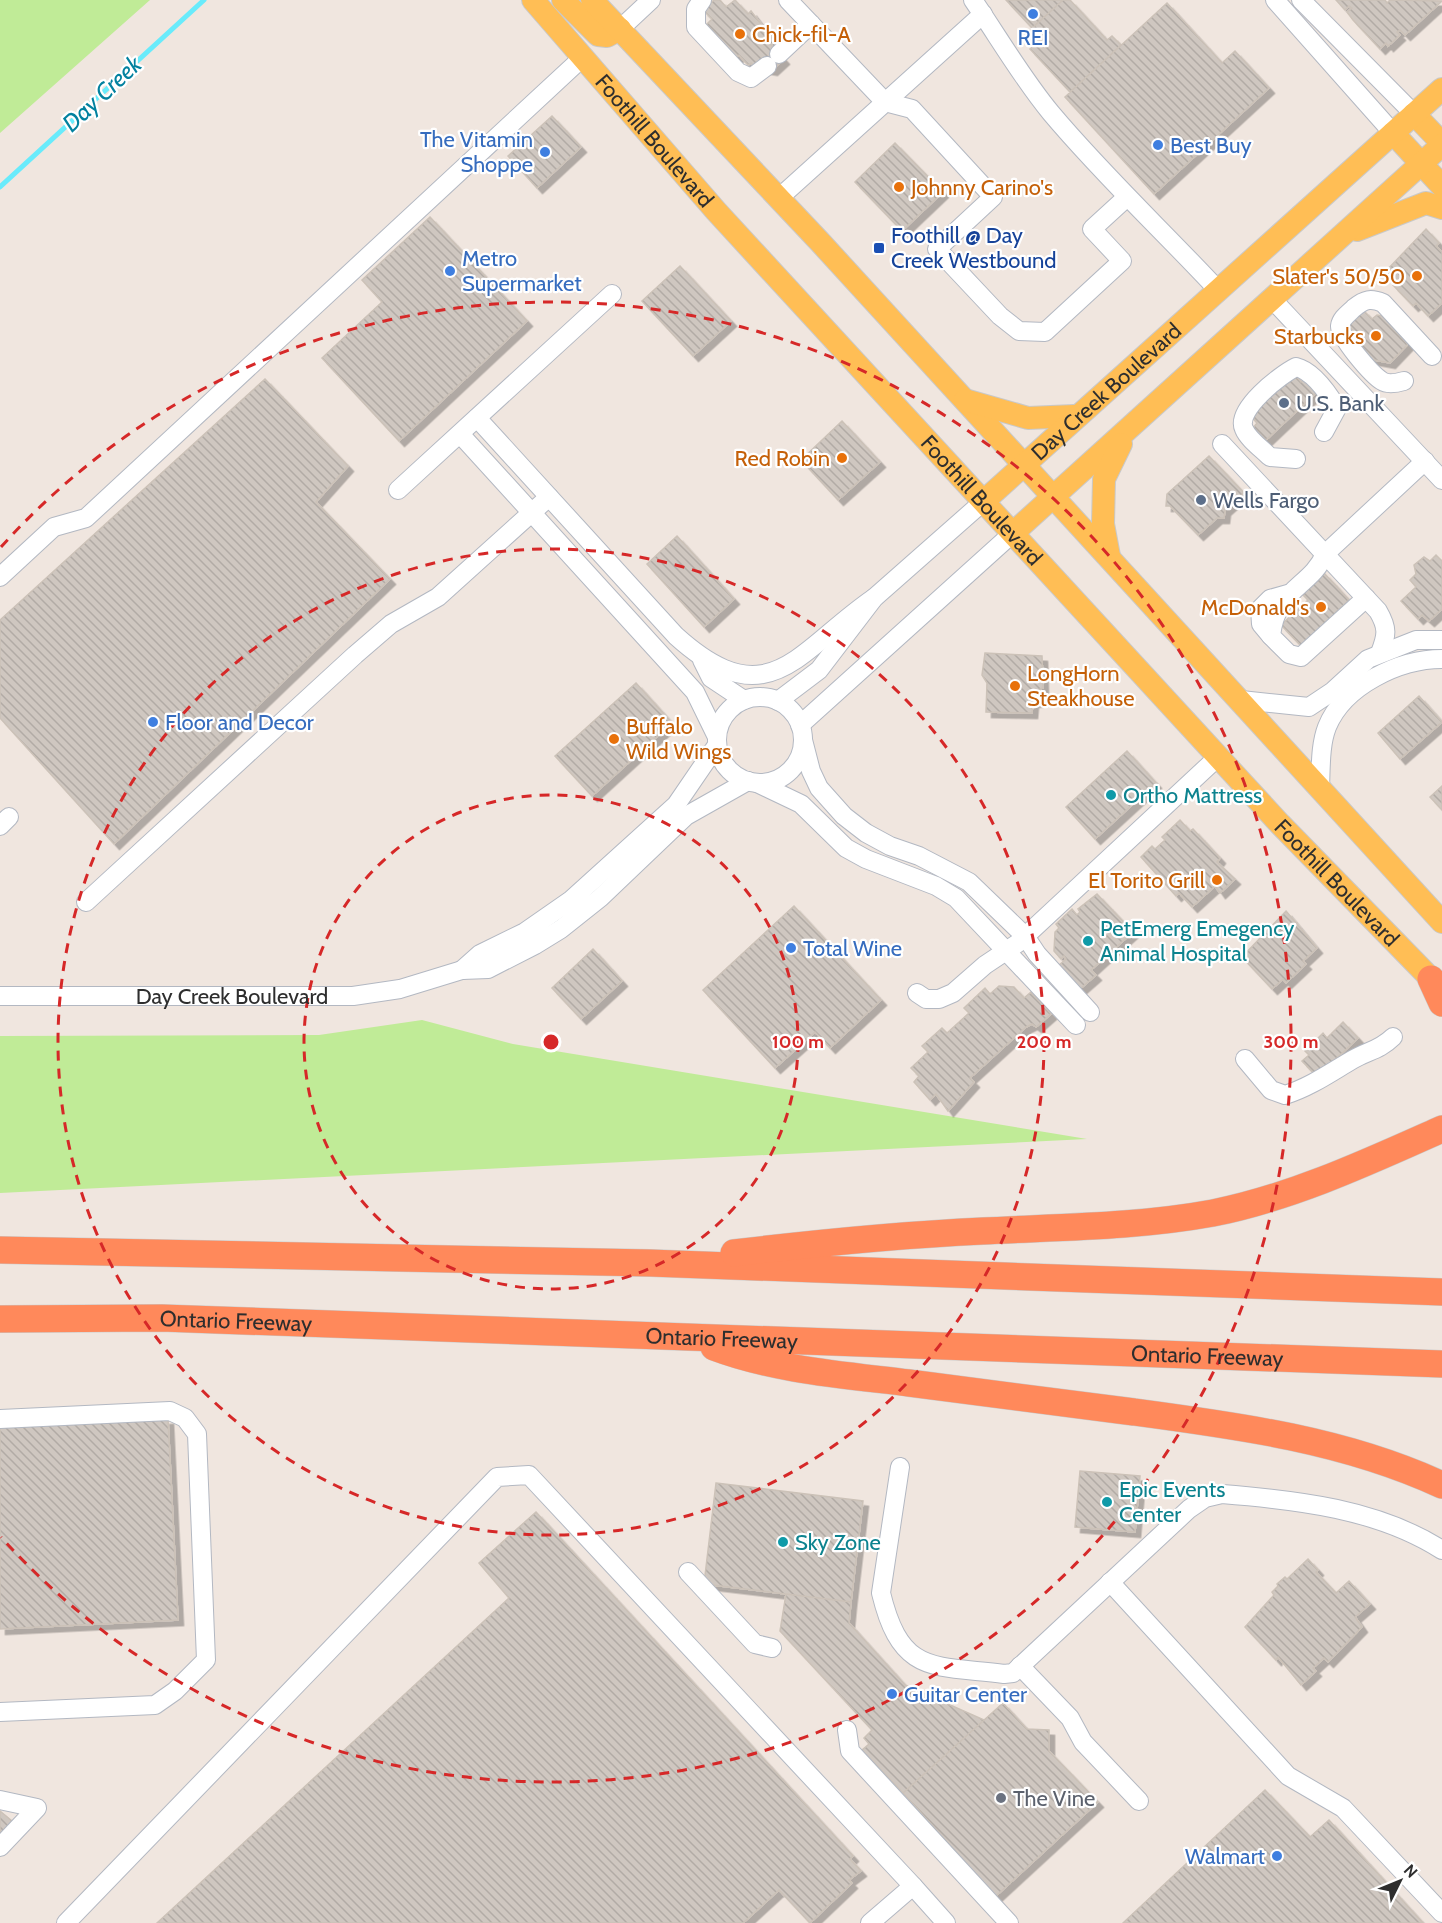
<svg xmlns="http://www.w3.org/2000/svg" width="1442" height="1923" font-family="Cabin,sans-serif">
<style>
.grass{fill:#c0eb97}
.lines{fill:none;stroke-linecap:round;stroke-linejoin:round}
.stream{stroke:#69ebfb;stroke-width:5}
.building{fill:url(#building-back-hatch);stroke:#ccc2b8;stroke-width:1.5;filter:url(#shadow)}
.minor-casing{stroke:#b3b8c2;stroke-width:20}
.major-casing{stroke:#c9c9c9;stroke-width:24}
.highway-casing{stroke:#c9c9c9;stroke-width:28}
.minor{stroke:#fff;stroke-width:18}
.major{stroke:#ffbe55;stroke-width:22}
.highway{stroke:#ff895b;stroke-width:27}
.ring{fill:none;stroke:#d62828;stroke-width:3;stroke-dasharray:10 8}
.shop-dot{fill:#3f7fe0;stroke:#fff;stroke-width:2}
.food-dot{fill:#e8710a;stroke:#fff;stroke-width:2}
.transit-dot{fill:#1a4fb4;stroke:#fff;stroke-width:2}
.service-dot{fill:#5c6f8a;stroke:#fff;stroke-width:2}
.culture-dot{fill:#0f9aa8;stroke:#fff;stroke-width:2}
.worship-dot{fill:#6b7280;stroke:#fff;stroke-width:2}
.labels{text-anchor:middle;stroke-width:4.5;stroke-linejoin:round;paint-order:stroke}
.food-label{font-size:22px;fill:#c56008;stroke:#fff;text-anchor:end}
.shop-label{font-size:22px;fill:#366cbe;stroke:#fff;text-anchor:start}
.street-label{font-size:22px;fill:#2e2e2e;stroke:#fff}
.transit-label{font-size:22px;fill:#164399;stroke:#fff;text-anchor:start}
.service-label{font-size:22px;fill:#4e5e75;stroke:#fff;text-anchor:start}
.culture-label{font-size:22px;fill:#0d838f;stroke:#fff;text-anchor:start}
.worship-label{font-size:22px;fill:#5b616d;stroke:#fff;text-anchor:start}
.water-label{font-size:24px;font-style:italic;fill:#02819f;stroke:#fff}
.centre{fill:#d62828;stroke:#fff;stroke-width:3}
.ring-label{font-size:18px;text-anchor:middle;font-weight:bold;fill:#d62828;stroke:#fff;stroke-width:4.5;stroke-linejoin:round;paint-order:stroke}
</style>
<defs>
<pattern id="building-back-hatch" width="6" height="6" patternUnits="userSpaceOnUse" patternTransform="scale(1.5)"><rect width="6" height="6" fill="#cfc7c0"/><path d="M-1 5l2 2M0 0l6 6M5-1l2 2" fill="none" stroke="#b2aba5"/></pattern>
<filter id="shadow"><feDropShadow dx="5.5" dy="5.5" stdDeviation="0" flood-color="#0004"/></filter>
</defs>
<rect width="100%" height="100%" fill="#f0e6df"/>
<path class="grass" d="M0,0H150L0,133Z
M422,1020L513,1044L1087,1139L0,1193V1036L319,1035Z"/>
<g class="lines">
<path class="stream" d="M0,187L204,0"/>
</g>
<path class="building" d="M714,0H720L726,7L735,0L748,14L751,11L774,41L771,45L784,59L772,70L755,67L751,63L748,65L739,55L735,59L705,26L712,19L703,10Z
M1006,0H1063L1032,28Z
M1063,0H1070L1107,40L1112,36L1121,45L1070,92L1030,49L1036,43L1027,33Z
M1336,0H1385L1387,3L1390,0L1442,1L1405,35L1400,30L1397,32L1400,35L1388,46L1386,43L1380,49L1353,20L1347,12L1352,8L1349,6L1345,10Z
M1167,3L1222,63L1235,51L1269,88L1154,194L1065,97Z
M552,116L581,147L537,188L508,156Z
M895,143L943,192L902,231L855,182Z
M430,217L527,321L399,441L322,358L382,302L362,280Z
M1426,229L1439,243L1436,246L1442,252V303L1428,316L1416,303L1413,306L1393,285L1397,282L1386,271Z
M680,266L731,321L693,356L642,301Z
M1363,310L1372,319L1377,315L1382,316L1408,344L1390,363L1369,359L1351,335L1354,332L1348,325Z
M1294,374L1301,382L1305,378L1318,391L1265,441L1253,428L1257,423L1250,415Z
M265,379L348,466L316,502L390,579L114,844L0,718V620Z
M842,421L880,462L838,500L801,460Z
M1209,456L1244,493L1225,510L1224,518H1217L1198,535L1170,506H1166L1167,494Z
M677,536L734,599L704,627L647,564Z
M1436,555L1442,561V609L1429,621L1422,615L1418,619L1401,601L1416,587L1410,580L1416,574L1414,565L1424,557L1430,561Z
M1324,573L1349,600L1335,613L1338,615L1303,648L1281,625L1308,600L1302,594Z
M985,653L1042,656L1043,688L1040,689V701L1033,702L1032,713L986,712L987,683L982,675Z
M636,683L672,723L592,796L555,756Z
M1419,696L1442,722L1400,759L1378,733Z
M1127,751L1156,783L1095,839L1066,807Z
M1442,786V810L1430,797Z
M1180,820L1190,831L1193,829L1220,858L1217,862L1235,879L1220,893L1215,886L1192,907L1179,893L1176,896L1141,857L1152,846L1155,849L1165,840L1162,837Z
M1097,894L1133,932L1091,970L1096,975L1080,989L1058,966L1066,959L1064,956L1061,959L1054,951L1055,932L1059,928L1056,924L1072,909L1077,915L1080,912L1078,909Z
M794,906L881,1000L830,1048L815,1032L775,1068L703,990Z
M1286,911L1317,948L1303,961L1306,964L1286,983L1283,979L1272,989L1242,957Z
M593,949L622,981L581,1019L552,988Z
M999,986L1014,987L1024,998L1031,992L1051,1014L1036,1027L1032,1024L1026,1027L970,1078L974,1082L948,1111L936,1094L930,1100L914,1082L919,1076L911,1068L928,1052L922,1046L942,1028L947,1033L969,1013L964,1008L985,988L990,994Z
M1343,1022L1358,1038L1317,1077L1302,1061L1309,1055L1305,1051L1323,1033L1327,1038Z
M168,1419L178,1620L0,1629V1427Z
M1080,1471L1140,1476L1135,1532L1075,1527Z
M716,1483L863,1501L851,1602L704,1584Z
M536,1512L853,1856L850,1859L861,1871L849,1880L852,1883L810,1923L779,1890L743,1923H157L509,1598L479,1563Z
M1308,1559L1318,1570L1316,1572L1336,1593L1349,1581L1370,1604L1355,1617L1362,1627L1328,1662L1324,1658L1313,1668L1316,1671L1301,1685L1278,1657L1276,1660L1245,1627L1274,1595L1272,1592L1278,1586L1277,1584L1285,1577L1287,1579Z
M786,1594L851,1602L849,1623L905,1685L984,1720L903,1793L862,1750L869,1744L864,1738L872,1730L780,1631Z
M1003,1703L1027,1729L1049,1730V1751L1098,1802L996,1896L903,1793Z
M1265,1790L1310,1837L1329,1820L1423,1923H1123Z
M0,1811L12,1821L0,1834Z"/>
<g class="lines">
<g class="minor-casing">
<g id="minor">
<path d="M702,0L696,9V27L738,72L751,78L767,66"/>
<path d="M788,0L885,102L912,109L993,197L937,249L1000,316L1019,331L1045,332L1122,261L1092,229L1127,197"/>
<path d="M973,0C999,38 1022,78 1051,113C1103,175 1162,230 1217,289"/>
<path d="M1275,0L1393,133"/>
<path d="M1301,0L1414,114"/>
<path d="M620,29L651,0"/>
<path d="M779,54L811,24"/>
<path d="M779,198L983,14"/>
<path d="M1273,300L1442,480"/>
<path d="M1404,381C1397,383 1388,385 1382,381C1372,375 1339,337 1340,326C1341,318 1349,313 1354,308C1365,299 1371,298 1383,303L1432,356"/>
<path d="M477,418L676,636C769,720 798,650 874,598"/>
<path d="M460,434L695,692L717,737"/>
<path d="M1222,444L1378,611C1388,628 1387,635 1380,653"/>
<path d="M1296,459L1270,457C1262,449 1248,439 1244,429C1235,410 1280,375 1296,367C1313,371 1328,393 1337,408L1324,432"/>
<path d="M398,490L612,294"/>
<path d="M0,577L54,527L86,518L582,58"/>
<path d="M1366,598L1301,657L1289,654L1271,636C1276,588 1311,587 1325,554L1425,461"/>
<path d="M1271,636L1261,624L1260,609L1270,599L1288,594"/>
<path d="M702,660L711,678L744,700"/>
<circle cx="760" cy="740" r="43"/>
<path d="M1241,700L1309,707L1333,691L1368,659L1416,640H1442"/>
<path d="M778,701L819,670L874,598L984,501"/>
<path d="M800,725L1013,533"/>
<path d="M803,740L811,771L819,788L844,816L866,833L890,846L919,856L969,882L1025,936L1037,954L1090,1012"/>
<path d="M757,783L801,804L846,848L866,859L936,886L956,898L1076,1025"/>
<path d="M1320,787C1321,767 1320,745 1327,727C1344,685 1400,659 1442,659"/>
<path d="M0,826L9,817"/>
<path d="M86,902L355,655L391,624L438,597L549,497"/>
<path d="M462,970L480,954L525,932L571,900L676,805L717,745"/>
<path d="M917,993L926,999H939L953,993L985,965L1018,943L1219,756"/>
<path id="s1" d="M0,996H353L400,989L462,970L488,969L535,945L561,929L600,898L686,816L748,781"/>
<path d="M1245,1059L1271,1090L1285,1095C1310,1087 1330,1073 1352,1060C1367,1051 1380,1050 1393,1037"/>
<path d="M0,1419L170,1411L185,1418L197,1434L206,1660L175,1691L155,1705L0,1712"/>
<path d="M900,1467L881,1593C901,1675 932,1665 1004,1674L1013,1673L1189,1509L1205,1498L1222,1494C1297,1500 1378,1509 1442,1550"/>
<path d="M688,1572L755,1644L772,1648"/>
<path d="M1110,1582L1288,1776L1343,1808L1442,1913"/>
<path d="M1020,1666L1070,1718L1083,1742L1139,1801"/>
<path d="M847,1730L850,1751L1009,1923"/>
<path d="M0,1800L37,1808L0,1847"/>
<path d="M913,1886L946,1923"/>
<path d="M66,1923L497,1477L529,1475L913,1886L870,1923"/>
</g>
</g>
<g class="major-casing">
<g id="major">
<path id="s2" d="M533,0L716,211L1280,824L1442,990"/>
<path d="M563,0L598,35L607,36L620,29"/>
<path d="M592,0L820,242L1442,922"/>
<path d="M1414,114L1442,143"/>
<path d="M1393,133L1442,186"/>
<path d="M1357,230L1426,203L1442,208"/>
<path d="M965,400L1028,418L1074,416"/>
<path id="s3" d="M984,501L1442,89"/>
<path d="M1013,533L1442,145"/>
<path d="M1109,556L1103,524L1104,479L1121,444"/>
</g>
</g>
<g class="highway-casing">
<g id="highway">
<path d="M1431,979L1442,1003"/>
<path d="M0,1250L650,1263L1442,1292"/>
<path d="M734,1253C817,1243 899,1235 983,1231C1059,1227 1137,1227 1213,1213C1293,1197 1368,1162 1442,1129"/>
<path id="s4" d="M0,1319L162,1318L1442,1364"/>
<path d="M714,1347C775,1370 844,1375 909,1383C984,1393 1059,1403 1134,1412C1239,1426 1345,1440 1442,1485"/>
</g>
</g>
<use href="#minor" class="minor"/>
<use href="#major" class="major"/>
<use href="#highway" class="highway"/>
</g>
<g class="ring">
<circle cx="551" cy="1042" r="247"/>
<circle cx="551" cy="1042" r="493"/>
<path d="M1 547A740 740 0 1 1 1 1537"/>
</g>
<g class="shop-dot">
<circle cx="1033" cy="14" r="6"/>
<circle cx="1158" cy="145" r="6"/>
<circle cx="545" cy="152" r="6"/>
<circle cx="450" cy="271" r="6"/>
<circle cx="153" cy="722" r="6"/>
<circle cx="791" cy="948" r="6"/>
<circle cx="892" cy="1694" r="6"/>
<circle cx="1277" cy="1856" r="6"/>
</g>
<g class="food-dot">
<circle cx="740" cy="34" r="6"/>
<circle cx="899" cy="187" r="6"/>
<circle cx="1417" cy="276" r="6"/>
<circle cx="1376" cy="336" r="6"/>
<circle cx="842" cy="458" r="6"/>
<circle cx="1321" cy="607" r="6"/>
<circle cx="1015" cy="686" r="6"/>
<circle cx="614" cy="739" r="6"/>
<circle cx="1217" cy="880" r="6"/>
</g>
<rect class="transit-dot" x="873" y="242" width="12" height="12" rx="3"/>
<g class="service-dot">
<circle cx="1284" cy="403" r="6"/>
<circle cx="1201" cy="500" r="6"/>
</g>
<g class="culture-dot">
<circle cx="1111" cy="795" r="6"/>
<circle cx="1088" cy="941" r="6"/>
<circle cx="1107" cy="1502" r="6"/>
<circle cx="783" cy="1542" r="6"/>
</g>
<circle class="worship-dot" cx="1001" cy="1798" r="6"/>
<g class="labels">
<g class="food-label">
<text x="752" y="42" text-anchor="start">Chick-fil-A</text>
<text x="911" y="195" text-anchor="start">Johnny Carino's</text>
<text x="1405" y="284">Slater's 50/50</text>
<text x="1364" y="344">Starbucks</text>
<text x="830" y="466">Red Robin</text>
<text x="1309" y="615">McDonald's</text>
<text x="1027" y="681" text-anchor="start">LongHorn<tspan x="1027" dy="25">Steakhouse</tspan></text>
<text x="626" y="734" text-anchor="start">Buffalo<tspan x="626" dy="25">Wild Wings</tspan></text>
<text x="1205" y="888">El Torito Grill</text>
</g>
<g class="shop-label">
<text x="1033" y="45" text-anchor="middle">REI</text>
<text x="533" y="147" text-anchor="end">The Vitamin<tspan x="533" dy="25">Shoppe</tspan></text>
<text x="1170" y="153">Best Buy</text>
<text x="462" y="266">Metro<tspan x="462" dy="25">Supermarket</tspan></text>
<text x="165" y="730">Floor and Decor</text>
<text x="803" y="956">Total Wine</text>
<text x="904" y="1702">Guitar Center</text>
<text x="1265" y="1864" text-anchor="end">Walmart</text>
</g>
<g class="street-label">
<text dy="8" stroke="none"><textPath href="#s2" startOffset="186">Foothill Boulevard</textPath></text>
<text dy="8" stroke="none"><textPath href="#s3" startOffset="164">Day Creek Boulevard</textPath></text>
<text dy="8" stroke="none"><textPath href="#s2" startOffset="672">Foothill Boulevard</textPath></text>
<text dy="8" stroke="none"><textPath href="#s2" startOffset="1194">Foothill Boulevard</textPath></text>
<text dy="8" stroke="none"><textPath href="#s1" startOffset="232">Day Creek Boulevard</textPath></text>
<text dy="8" stroke="none"><textPath href="#s4" startOffset="236">Ontario Freeway</textPath></text>
<text dy="8" stroke="none"><textPath href="#s4" startOffset="722">Ontario Freeway</textPath></text>
<text dy="8" stroke="none"><textPath href="#s4" startOffset="1208">Ontario Freeway</textPath></text>
</g>
<g class="transit-label">
<text x="891" y="243">Foothill @ Day<tspan x="891" dy="25">Creek Westbound</tspan></text>
</g>
<g class="service-label">
<text x="1296" y="411">U.S. Bank</text>
<text x="1213" y="508">Wells Fargo</text>
</g>
<g class="culture-label">
<text x="1123" y="803">Ortho Mattress</text>
<text x="1100" y="936">PetEmerg Emegency<tspan x="1100" dy="25">Animal Hospital</tspan></text>
<text x="1119" y="1497">Epic Events<tspan x="1119" dy="25">Center</tspan></text>
<text x="795" y="1550">Sky Zone</text>
</g>
<g class="worship-label">
<text x="1013" y="1806">The Vine</text>
</g>
<g class="water-label">
<text transform="translate(102 94) rotate(-43)" y="8">Day Creek</text>
</g>
</g>
<circle cx="551" cy="1042" r="9" class="centre"/>
<g class="ring-label">
<text x="798" y="1048">100 m</text>
<text x="1044" y="1048">200 m</text>
<text x="1291" y="1048">300 m</text>
</g>
<g transform="translate(1400 1881) rotate(47)" stroke="#ffffff" stroke-width="4.5" paint-order="stroke">
<path d="M0-4.5L10 22L0 15L-10 22Z" fill="#2e2e2e"/>
<text y="-9" font-size="16" font-weight="bold" text-anchor="middle" fill="#2e2e2e">N</text>
</g>
</svg>
